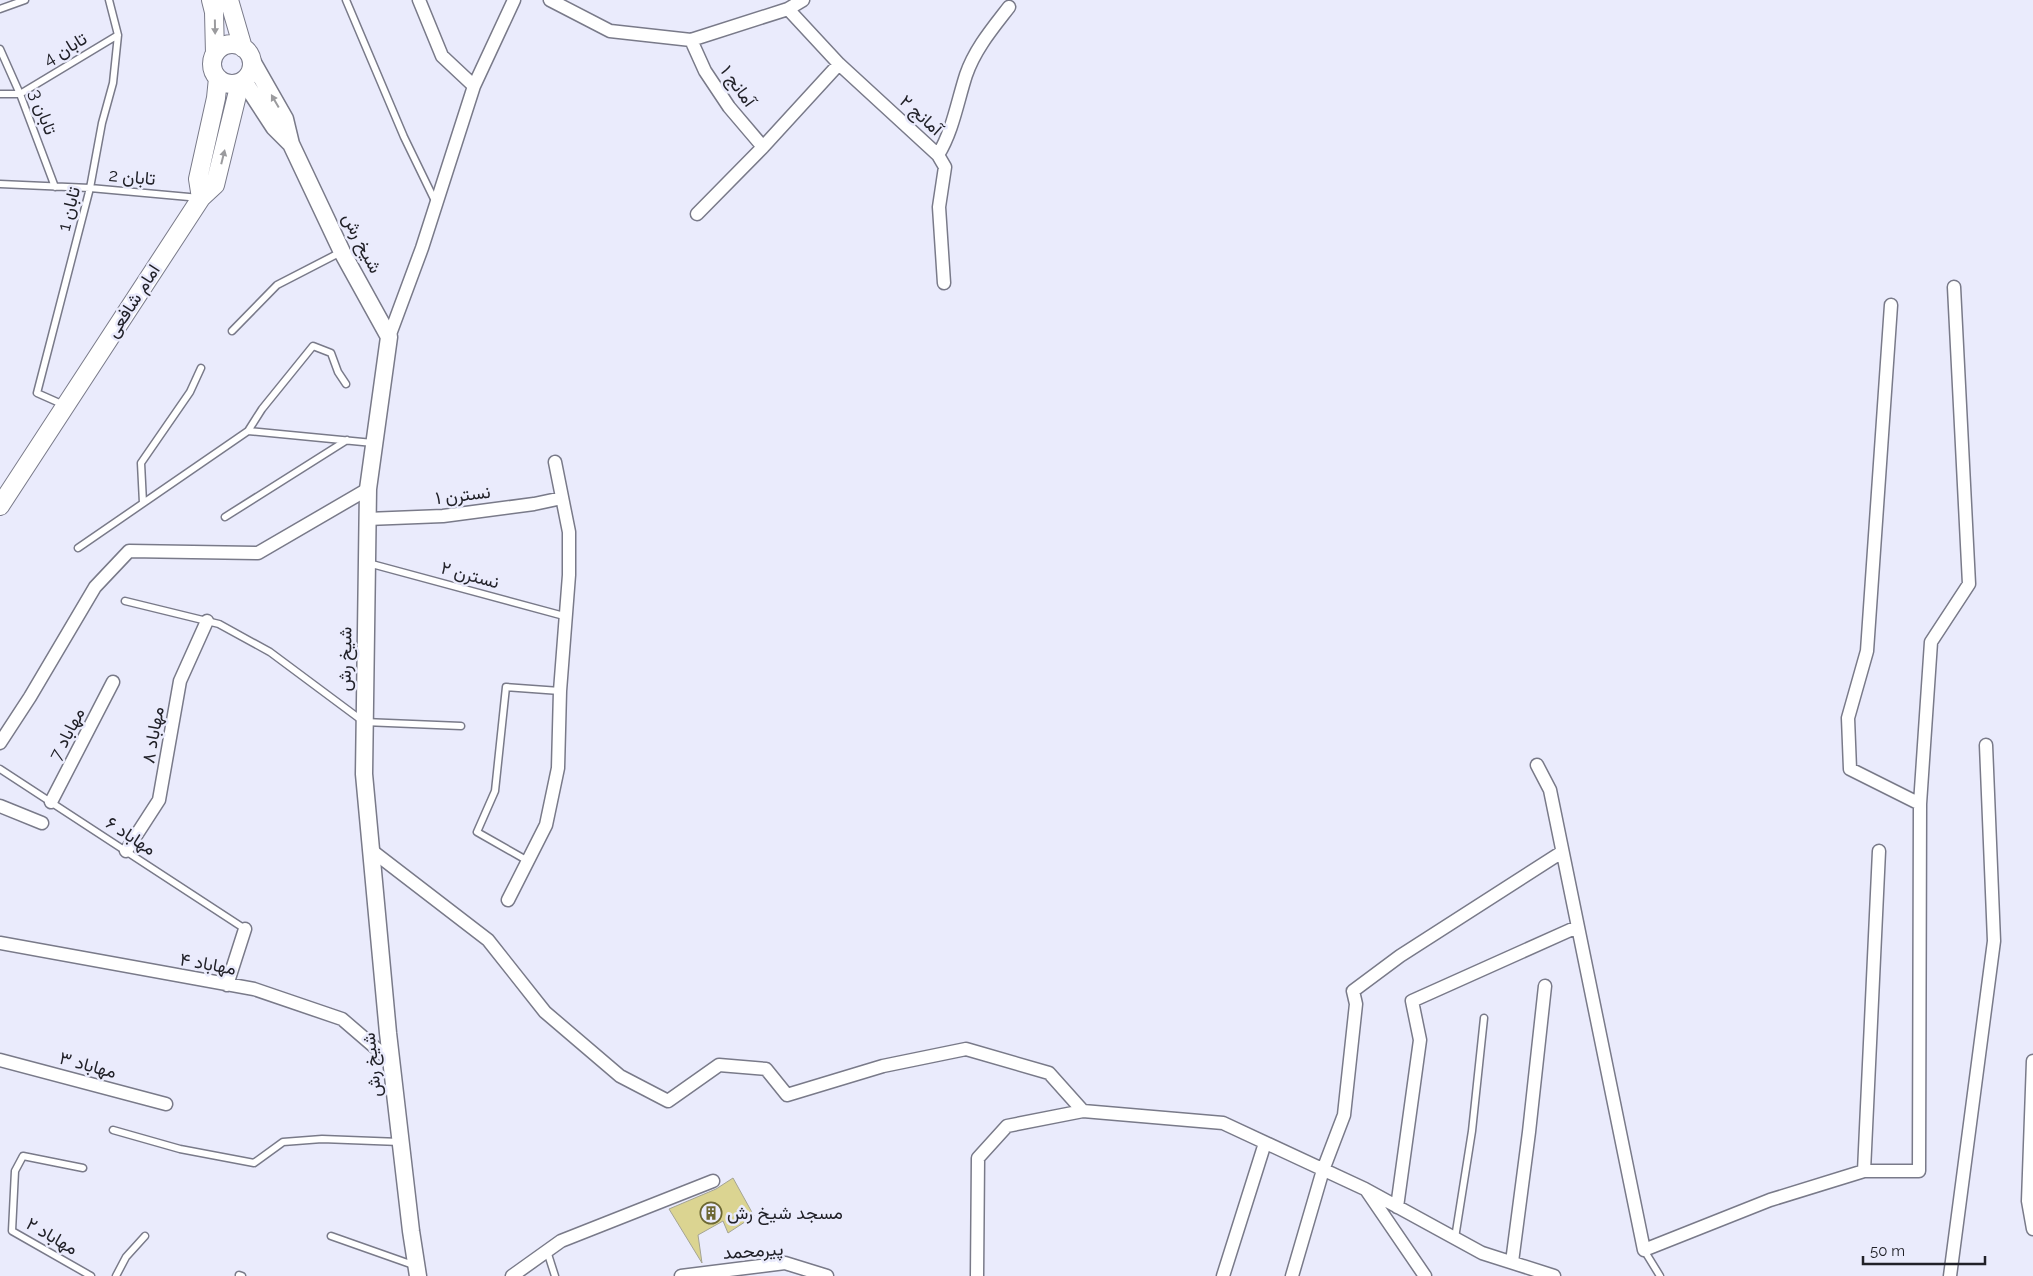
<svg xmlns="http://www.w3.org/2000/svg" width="2033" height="1276" font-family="Raleway,Vazirmatn,sans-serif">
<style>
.building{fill:#dbd491;stroke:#a5a494}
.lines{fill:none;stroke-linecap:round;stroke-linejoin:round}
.service-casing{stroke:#797a89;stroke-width:9}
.minor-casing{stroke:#797a89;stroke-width:15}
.tertiary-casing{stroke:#797a89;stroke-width:19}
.secondary-casing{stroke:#797a89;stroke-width:20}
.service{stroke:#fff;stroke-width:6}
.minor{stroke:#fff;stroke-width:12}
.tertiary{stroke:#fff;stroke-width:16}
.secondary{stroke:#fff;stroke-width:18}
.oneway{fill:#9b9b9e}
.labels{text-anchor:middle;stroke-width:5;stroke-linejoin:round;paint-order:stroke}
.street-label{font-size:18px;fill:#212128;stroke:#eaebfc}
.poi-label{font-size:18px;fill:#212128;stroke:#eaebfc;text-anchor:start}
</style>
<rect width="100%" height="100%" fill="#eaebfc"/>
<path class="building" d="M733,1178L754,1216L728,1233L723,1221L698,1235L702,1263L669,1209L716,1189Z"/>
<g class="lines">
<g class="service-casing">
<path id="service" d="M346,0L404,137L436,203
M0,9L25,0
M0,49L20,94L55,187
M0,94H20L118,35
M0,184L90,188L200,198
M232,331L277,285L341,252
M64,405L37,393L90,188L102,123L113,83L118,35L109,0
M248,431L262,409L313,346L331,353L338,372L346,384
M143,503L141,463L190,392L201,368
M225,517L347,440
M78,548L248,431L373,443
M368,563L564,616
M125,601L219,624L270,652L364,722L461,726
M0,769L245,929
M528,861L477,832L495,791L506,687L560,691
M113,1130L180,1149L254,1163L283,1142L322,1139L400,1142
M83,1168L23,1156L15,1171L12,1231L91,1276
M331,1236L416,1266
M1455,1238L1472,1131L1484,1018
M1644,1250L1660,1276
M547,1251L555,1276
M239,1275L242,1276
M116,1276L126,1257L145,1236"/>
</g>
<g class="minor-casing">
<path id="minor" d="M550,0L610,31L691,40L788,9L803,0
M788,9L839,64L938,155L945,167L939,207L944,283
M691,40L705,71L729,107L763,147
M474,86L514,0
M938,155C953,130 957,103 966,75C975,49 992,29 1009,7
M697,214L763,147L839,64
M389,337L422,248L474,86L442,56L419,0
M367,519L443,516L534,504L562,498
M0,743L30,697L95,587L129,551L258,553L368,489
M1537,765L1550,790L1644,1250L1770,1200L1864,1171L1879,851
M51,802L113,682
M1920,804L1931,642L1969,584L1954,287
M0,806L42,823
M371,850L488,940L545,1012L620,1076L668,1101L719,1065L766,1069L787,1095L883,1066L966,1049L1049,1073L1083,1111L1223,1123L1365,1189L1482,1253L1554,1276
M126,851L159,800L180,681L207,621
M508,900L546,825L558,768L560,691L569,575V532L555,462
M0,943L254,989L342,1019L392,1062
M227,985L245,929
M0,1060L166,1104
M2033,1061L2028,1201L2033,1229
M1864,1171H1919L1920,804L1850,769L1848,718L1867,651L1891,305
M1367,1191L1425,1276
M1397,1207L1420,1040L1412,1001L1577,927
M1512,1262L1529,1132L1545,986
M512,1276L561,1241L713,1181
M681,1276L785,1263L827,1276
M977,1276L978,1158L1007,1126L1083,1111
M1223,1276L1265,1143
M1292,1276L1323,1170L1344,1115L1356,1004L1353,991L1400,956L1562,852
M1950,1276L1994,941L1986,745"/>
</g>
<g class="tertiary-casing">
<path id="tertiary" d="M252,61L285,119L291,144
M244,81L274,127L291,144L342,252L389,337L368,489L364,774L388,1033L411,1231L418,1276"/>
</g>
<g class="secondary-casing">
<path id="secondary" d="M211,0L214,12L215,54
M229,0L243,48
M212 64a20 20 0 1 1 40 0a20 20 0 1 1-40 0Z
M201,198L198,179L216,98L218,78
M0,506L201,198L215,185L240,83"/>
</g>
<use href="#service" class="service"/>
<use href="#minor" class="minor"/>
<use href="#tertiary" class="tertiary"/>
<use href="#secondary" class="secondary"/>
</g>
<defs><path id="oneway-solid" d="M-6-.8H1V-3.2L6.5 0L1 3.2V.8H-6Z" transform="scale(1.25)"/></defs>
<g class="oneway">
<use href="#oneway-solid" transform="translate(215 27) rotate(89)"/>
<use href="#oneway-solid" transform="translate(275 101) rotate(-120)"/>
<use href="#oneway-solid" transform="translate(223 157) rotate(-76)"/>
</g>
<defs>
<g id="building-ring" transform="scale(1.125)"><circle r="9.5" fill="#eaebfc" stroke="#6c6733" stroke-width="1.5"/><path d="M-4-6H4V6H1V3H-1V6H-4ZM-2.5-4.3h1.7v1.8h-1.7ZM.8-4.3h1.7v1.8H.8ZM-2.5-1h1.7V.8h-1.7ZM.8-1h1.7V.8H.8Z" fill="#6c6733"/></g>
</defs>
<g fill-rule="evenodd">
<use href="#building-ring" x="711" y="1213"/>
</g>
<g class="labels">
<g class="street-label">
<text transform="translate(65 49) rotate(-31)" y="6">تابان 4</text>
<text transform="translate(738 86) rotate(54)" y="6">آمانج ۱</text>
<text transform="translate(43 112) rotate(69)" y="6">تابان 3</text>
<text transform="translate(921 115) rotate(42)" y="6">آمانج ۲</text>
<text transform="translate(132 177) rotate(5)" y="6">تابان 2</text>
<text transform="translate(69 209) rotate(-76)" y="6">تابان 1</text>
<text transform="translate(362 243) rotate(63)" y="6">شیخ رش</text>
<text transform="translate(133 301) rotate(-57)" y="6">امام شافعی</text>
<text transform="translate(463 495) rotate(-7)" y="6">نسترن ۱</text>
<text transform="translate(470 575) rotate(15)" y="6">نسترن ۲</text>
<text transform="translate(345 659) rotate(-89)" y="6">شیخ رش</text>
<text transform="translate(67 734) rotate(-63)" y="6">مهاباد 7</text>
<text transform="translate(153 735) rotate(-80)" y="6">مهاباد ۸</text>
<text transform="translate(131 836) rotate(33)" y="6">مهاباد ۶</text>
<text transform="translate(208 964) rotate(10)" y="6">مهاباد ۴</text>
<text transform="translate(88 1065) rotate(15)" y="6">مهاباد ۳</text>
<text transform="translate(372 1065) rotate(-96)" y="6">شیخ رش</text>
<text transform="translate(52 1236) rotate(30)" y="6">مهاباد ۲</text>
<text transform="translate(753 1251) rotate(-4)" y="6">پیرمحمد</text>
</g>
<g class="poi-label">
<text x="727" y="1219">مسجد شیخ رش</text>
</g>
</g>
<path d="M1863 1256v8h122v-8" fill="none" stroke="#212128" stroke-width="2.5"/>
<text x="1870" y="1256" font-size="15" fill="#212128" stroke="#eaebfc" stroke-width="4" paint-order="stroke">50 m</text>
</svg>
